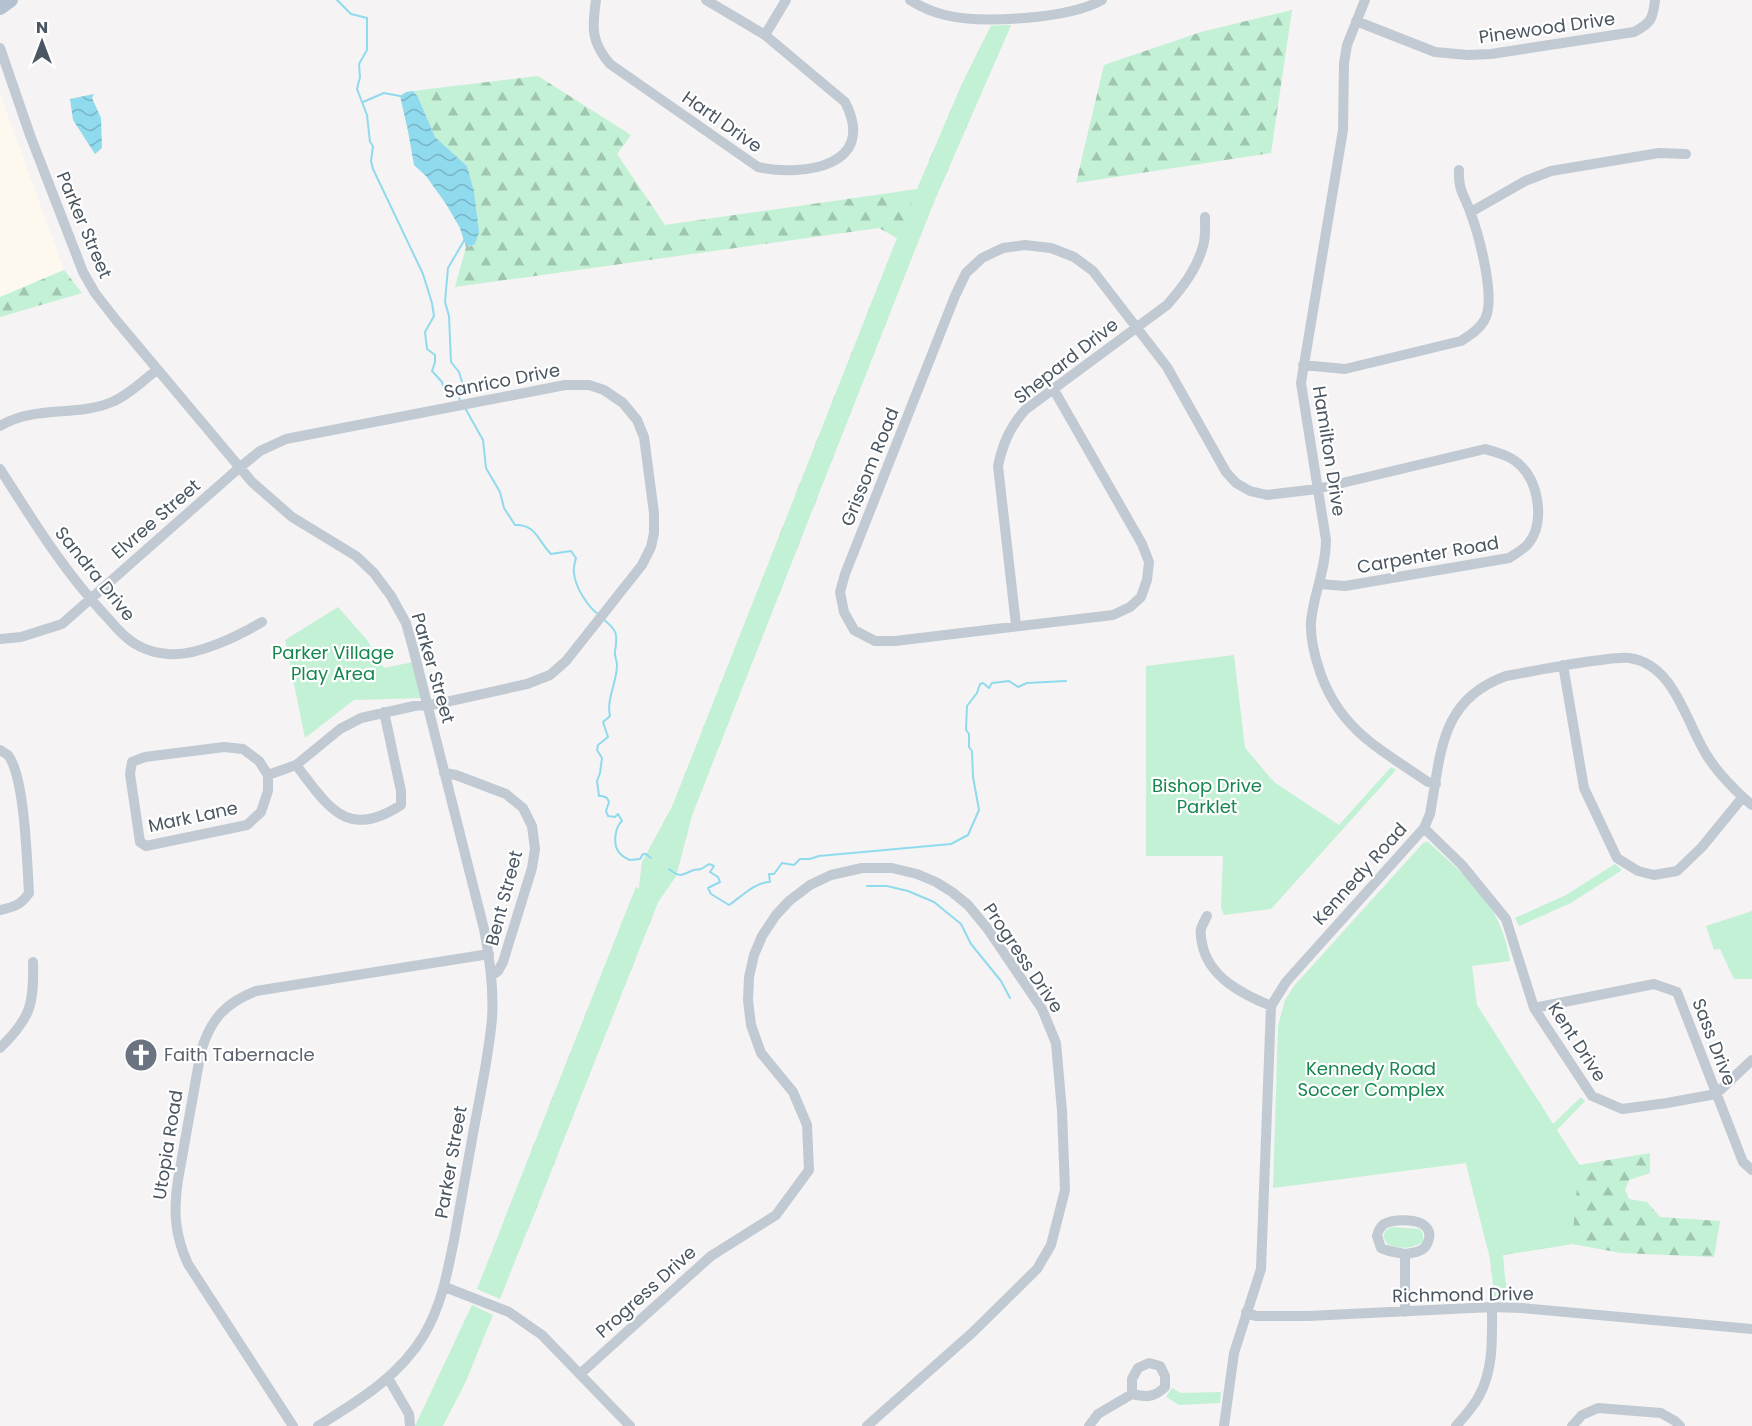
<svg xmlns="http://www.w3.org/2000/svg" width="1752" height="1426" font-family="Poppins,sans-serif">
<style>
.commercial{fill:#fdf9ef}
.forest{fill:url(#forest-firs)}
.park{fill:#c3f1d5}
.water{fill:url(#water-waves)}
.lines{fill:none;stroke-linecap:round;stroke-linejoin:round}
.stream{stroke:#90daee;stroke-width:2}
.minor{stroke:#c1cad2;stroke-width:10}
.major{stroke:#b3c2d1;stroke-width:14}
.labels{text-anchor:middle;stroke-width:4.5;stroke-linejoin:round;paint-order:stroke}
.street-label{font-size:18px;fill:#4a5661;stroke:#fff}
.park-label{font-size:18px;fill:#17864f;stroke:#fff}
.worship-label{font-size:18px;fill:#5b616d;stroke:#fff;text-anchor:start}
</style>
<defs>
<pattern id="forest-firs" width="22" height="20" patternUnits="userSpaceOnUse" patternTransform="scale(1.5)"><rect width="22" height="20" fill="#c3f1d5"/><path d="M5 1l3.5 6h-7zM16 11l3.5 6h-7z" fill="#a0c6b0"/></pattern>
<pattern id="water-waves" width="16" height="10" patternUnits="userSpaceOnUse" patternTransform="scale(1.5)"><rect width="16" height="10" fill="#90daee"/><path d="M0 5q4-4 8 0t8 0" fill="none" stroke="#78b4c4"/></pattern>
</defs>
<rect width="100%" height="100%" fill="#f5f3f3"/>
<path class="commercial" d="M0,94L64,270L0,297Z"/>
<path class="forest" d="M1292,10L1271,153L1076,183L1104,65L1201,32Z
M1011,25L933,204L692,815L676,876L658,902L527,1232L504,1220L636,887L639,889L642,862L672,807L897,238L879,228L455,287L466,247L471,246L477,214L474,191L467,166L435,137L418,97L413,91L538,76L631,135L617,154L665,225L917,189L961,86L991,26Z
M64,270L82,293L0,317V297Z
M1532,1091L1579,1165L1650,1153V1173L1629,1180L1625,1190L1629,1199L1647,1202L1660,1217L1720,1221L1714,1257L1621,1253L1572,1244L1503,1255L1507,1301H1495L1490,1258L1466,1163Z"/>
<path class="park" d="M1011,25L933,204L692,815L676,876L658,902L500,1299L477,1289L636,887L639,889L642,862L672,807L909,209L961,86L991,26Z
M338,607L367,640L384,668L413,662L422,698L354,700L305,738L285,640Z
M1234,655L1245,748L1274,782L1339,825L1391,767L1396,770L1271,909L1224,915L1221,907L1223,856H1146V666Z
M1424,842H1428C1469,879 1501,903 1510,961L1472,966L1477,1005L1553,1124L1581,1097L1585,1101L1557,1130L1579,1165L1572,1244L1502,1255L1507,1301H1495L1490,1258L1466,1163L1273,1188L1278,1026L1285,1000L1294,986Z
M1615,864L1622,870L1571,903L1519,926L1515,918L1566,895Z
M1752,911V979H1734L1720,949L1714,950L1706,926Z
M1392,1227L1420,1229L1423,1234V1241C1416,1249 1398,1249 1388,1245L1383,1237L1386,1230Z
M472,1305L493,1315L466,1381L443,1426H415Z
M1172,1388L1181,1393L1221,1392L1220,1403L1179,1405L1166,1397Z"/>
<path class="water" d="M413,91L418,97L435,137L467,166L474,191L479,232L475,244L466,247L460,228L446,204L426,176L414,165L408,131L400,96L406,92Z
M94,94L92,98L101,118L102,148L95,154L73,120L70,99Z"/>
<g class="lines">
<path class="stream" d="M337,0L351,14L367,18V50L359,64L360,77L357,89L367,115L370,142L373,146L371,161L373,169L423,274L432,303L434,316L425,332L427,349L435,355V362L432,371L442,382L444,390L451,389L458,392L460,401
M363,102L384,93L400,96
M458,392L464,388L459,372L451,362L449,316L445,302L448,268L465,239
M465,408L483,440L486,468L500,492L504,508L515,525C536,524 538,541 551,554L571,551L576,558C575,562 573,568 574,573C575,587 588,607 599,615
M603,619C617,630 618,634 615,651C614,656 617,660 617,665C617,682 606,700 610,716L603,722L608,737L598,745L597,750L602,758L600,773L597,781L599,796H602L607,798L609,802L606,811L608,816L615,817L618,814L622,821C615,827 613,843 618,851C621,856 625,858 630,860L640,859L643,854H646L651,858
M669,869C679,877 681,876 691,871C695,869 698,870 701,869C708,866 707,862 714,866L710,872L718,877L720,882L708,888L711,894L729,905C741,897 755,882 770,882L769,874H774L782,863L794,865L800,859H810L819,856L951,844L968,835L979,810L973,777L972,751L969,747V734L966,730L967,706L977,693L980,684L983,683L989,688L992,683L1009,681L1018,687L1027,683L1066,681
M867,886H887L908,891L934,902L961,924L971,944L1001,981L1010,998"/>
<path class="minor" d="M596,0C592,28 591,42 610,64L758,167C804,177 878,166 845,102L765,35L706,0
M910,0C921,7 933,12 945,15C981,24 1069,19 1102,0
M1365,0L1347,45L1344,63L1343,130L1301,383L1326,540C1326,570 1313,595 1311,622C1310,639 1315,657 1320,672C1340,730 1380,749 1428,782L1436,784
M1356,21L1435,52L1468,55L1491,54L1634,32C1651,23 1653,19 1655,0
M765,35L786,0
M0,48L30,135L83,272L95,293L116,320L252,482L292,517L356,556L374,573L391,596L406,623L413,648L484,929C490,959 494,989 492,1019C488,1062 478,1104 471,1145C465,1177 460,1208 454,1240C447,1274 442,1304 424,1335C399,1377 358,1401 318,1426
M1471,212L1525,181L1551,171L1659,153L1686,154
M1303,365L1345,369L1461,341C1470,335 1480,329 1485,319C1496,298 1479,236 1471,214C1465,195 1458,192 1459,170
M1054,390L1142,544L1149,562L1147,580L1141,597L1130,607L1113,615L895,641H875L854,630L844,612L840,592L845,574L955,296L966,273L982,258L1003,248L1025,245L1051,248L1074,257L1093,271L1167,367L1226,472L1236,483L1250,491L1267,495L1317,489L1485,449C1499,453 1512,456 1522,467C1539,485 1545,524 1528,544C1524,549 1515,554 1509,558L1345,586L1320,584
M0,426C35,405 76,417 112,402C129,395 143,380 157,370
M0,469C32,519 63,570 104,614C111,621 118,631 126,637C137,647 153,653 168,654C196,657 238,636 262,622
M1016,625L998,466C1003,443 1010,427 1025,410L1167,305C1182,288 1197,269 1203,246C1206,237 1205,226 1205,217
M0,639L21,637L62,624L239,468L260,451L286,439L565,385H589L604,390L623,403L637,420L644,437L654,513V533L651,547L642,565L566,661L550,675L527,684L437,704L414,706L361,718L340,729L296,765C328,806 346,841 401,805V791L384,712
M1563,665L1584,788L1617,858L1638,871L1654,875L1677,871L1702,847L1742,798
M224,747L243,749L259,761L268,775V791L261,812L247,825L146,846L140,842L130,774L132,762L145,757Z
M0,750C1,750 7,755 8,755C25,777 27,863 29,893C21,905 14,907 0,910
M444,773L456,775L506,794L523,808L532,826L535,849L532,868L503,962L498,971L492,975
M268,775L296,765
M1424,828L1462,865L1506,919L1534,1008L1592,1096L1622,1109L1667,1103L1716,1094L1752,1060
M1207,916C1205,920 1202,925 1201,929C1200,933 1201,938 1202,943C1208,977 1242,994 1271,1006
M1534,1008L1654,984L1677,992L1743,1162L1752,1170
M0,1048C31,1018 34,1004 33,962
M1405,1254L1389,1251L1381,1248L1377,1236C1378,1231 1380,1227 1384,1224C1393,1219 1419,1218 1426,1227C1433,1234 1428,1248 1419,1251C1415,1253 1409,1253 1405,1254V1312
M445,1287L509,1312L542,1335L630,1426
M1246,1312L1256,1316H1308L1492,1307L1522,1308L1752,1329
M580,1374L711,1256L776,1215L809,1170L807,1125L793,1092L761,1053L751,1025L748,1000L749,977L754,955L762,936L776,915L789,901L810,885L831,875L862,868H892L917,874L936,882L952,892L968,905L987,928L1042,1009L1056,1043L1062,1111L1065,1190L1051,1245L1037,1269L972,1333L867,1426
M388,1378L409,1414L410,1426
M293,1426L188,1264C175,1236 173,1211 178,1180L201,1051C211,1019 225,1003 256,991L489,954
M1089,1426L1098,1414L1132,1394C1146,1397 1154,1398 1165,1387V1376L1160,1366L1149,1363L1138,1368L1132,1379V1394
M1224,1426L1234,1353L1261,1269L1271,1006L1286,982L1424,828L1430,814C1441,755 1439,700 1506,676C1534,671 1563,665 1592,661C1603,660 1617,657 1629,658C1674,664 1685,720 1706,754C1716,771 1737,793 1752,805
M1456,1426C1464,1417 1474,1406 1479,1396C1494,1369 1492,1337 1492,1307
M1572,1426L1582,1415L1598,1408L1661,1413L1675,1421L1680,1426"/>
<path class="major" d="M0,8L11,0"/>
</g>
<defs>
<g id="church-disc" transform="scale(1.725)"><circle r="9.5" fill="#6b7280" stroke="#fff"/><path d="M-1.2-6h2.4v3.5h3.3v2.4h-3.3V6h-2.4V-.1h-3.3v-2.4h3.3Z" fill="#fff"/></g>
</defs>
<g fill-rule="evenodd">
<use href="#church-disc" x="141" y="1055"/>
</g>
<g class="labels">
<g class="street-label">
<text transform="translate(1547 28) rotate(-8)" y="6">Pinewood Drive</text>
<text transform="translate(722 122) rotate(35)" y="6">Hartl Drive</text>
<text transform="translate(84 225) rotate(67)" y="6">Parker Street</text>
<text transform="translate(1066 361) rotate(-38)" y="6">Shepard Drive</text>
<text transform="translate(502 381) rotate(-11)" y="6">Sanrico Drive</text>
<text transform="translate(1329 451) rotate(81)" y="6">Hamilton Drive</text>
<text transform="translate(870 467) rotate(-68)" y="6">Grissom Road</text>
<text transform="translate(156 519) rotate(-41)" y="6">Elvree Street</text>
<text transform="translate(1428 555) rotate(-10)" y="6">Carpenter Road</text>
<text transform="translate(95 574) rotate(51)" y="6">Sandra Drive</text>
<text transform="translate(433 668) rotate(74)" y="6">Parker Street</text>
<text transform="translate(193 817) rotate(-12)" y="6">Mark Lane</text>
<text transform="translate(1360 874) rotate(-48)" y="6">Kennedy Road</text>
<text transform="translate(504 898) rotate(-75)" y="6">Bent Street</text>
<text transform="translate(1023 958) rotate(56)" y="6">Progress Drive</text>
<text transform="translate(1577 1042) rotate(57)" y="6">Kent Drive</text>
<text transform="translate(1714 1042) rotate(69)" y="6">Sass Drive</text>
<text transform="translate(168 1145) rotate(-81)" y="6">Utopia Road</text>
<text transform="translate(451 1162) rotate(-80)" y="6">Parker Street</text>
<text transform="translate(646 1292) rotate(-42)" y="6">Progress Drive</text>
<text transform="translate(1463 1295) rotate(-1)" y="6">Richmond Drive</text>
</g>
<g class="park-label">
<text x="333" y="659">Parker Village<tspan x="333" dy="21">Play Area</tspan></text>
<text x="1207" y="792">Bishop Drive<tspan x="1207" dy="21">Parklet</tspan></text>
<text x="1371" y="1075">Kennedy Road<tspan x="1371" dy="21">Soccer Complex</tspan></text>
</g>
<g class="worship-label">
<text x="164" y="1061">Faith Tabernacle</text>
</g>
</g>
<g transform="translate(42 42)" stroke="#ffffff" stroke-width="4.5" paint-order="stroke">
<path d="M0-4.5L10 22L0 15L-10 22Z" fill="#4a5661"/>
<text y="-9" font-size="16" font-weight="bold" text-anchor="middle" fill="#4a5661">N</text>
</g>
</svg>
